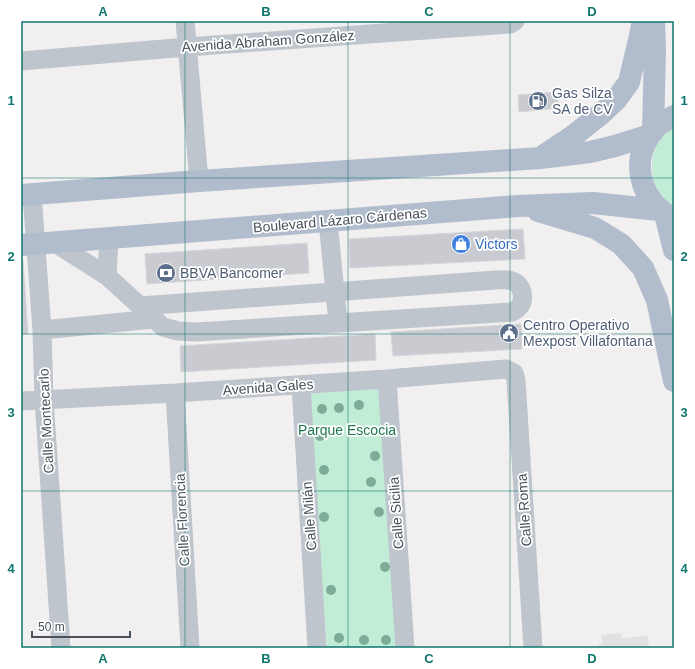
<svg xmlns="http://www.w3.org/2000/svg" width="695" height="669" font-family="Helvetica,sans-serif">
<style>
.education{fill:#e2e0e0}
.green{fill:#c1ecd5}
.building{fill:#c9cbd1;stroke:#d4d5da}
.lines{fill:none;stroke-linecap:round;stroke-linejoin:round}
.minor{stroke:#bfc5cd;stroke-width:19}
.major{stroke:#b1bccc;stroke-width:22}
.tree{fill:#7dad98}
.grid{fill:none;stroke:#0f766e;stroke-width:1;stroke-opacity:0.55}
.labels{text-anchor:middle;stroke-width:3.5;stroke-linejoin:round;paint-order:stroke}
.street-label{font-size:14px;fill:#49515b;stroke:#fff}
.service-label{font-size:14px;fill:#4e5e75;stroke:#fff;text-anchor:start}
.shop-label{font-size:14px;fill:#366cbe;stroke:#fff;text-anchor:start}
.park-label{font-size:14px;fill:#1e7751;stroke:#fff}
.neatline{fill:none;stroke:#0f766e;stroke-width:1.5}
.grid-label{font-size:13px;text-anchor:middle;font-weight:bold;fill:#0f766e}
</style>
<rect width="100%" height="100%" fill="#f1efef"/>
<path class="education" d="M621,633L622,638L648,636L649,648H598V645L602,644L601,635Z"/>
<path class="green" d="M674,128V206C650,194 645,158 662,138C665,134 670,131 674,128Z
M380,388L399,648H327L307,394Z"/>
<path class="building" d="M558,92V108L519,112L518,95Z
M523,229L525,259L350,268L349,239Z
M307,243L309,273L147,284L145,254Z
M23,260L28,334L21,335V261Z
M521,324L522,349L393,356L391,332Z
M375,334L376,360L181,372L180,346Z"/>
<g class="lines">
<path class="minor" d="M185,21L199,181
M21,61L187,47L510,24L515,21
M32,194L42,330L44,399L61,648
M328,221L338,323
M55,243L107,276L163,327L178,331L196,332L512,312C514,311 518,309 519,307C526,299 522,283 512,281C507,279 501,280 496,280L140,306
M107,276L109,239
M42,330L154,319
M387,379L405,648
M301,385L317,648
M175,393L190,648
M21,401L175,393L387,379L506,369L514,373L516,380L533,648"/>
<path class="major" d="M674,116C665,120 655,127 650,135C629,166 643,203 674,219
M653,132L655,49L654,21
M543,156L573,136L601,114L616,100L629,82L639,40L643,21
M21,195L199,181L540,158L590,152L615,146L650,135
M538,211L595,228L621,244L643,268L657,300L674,381
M665,214L674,250
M21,245L518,206L593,203L659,210"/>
</g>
<g class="tree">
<circle cx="359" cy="405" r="5"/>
<circle cx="339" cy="408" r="5"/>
<circle cx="322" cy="409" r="5"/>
<circle cx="362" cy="431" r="5"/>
<circle cx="320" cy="436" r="5"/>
<circle cx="375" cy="456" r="5"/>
<circle cx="324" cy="470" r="5"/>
<circle cx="371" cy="482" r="5"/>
<circle cx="379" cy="512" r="5"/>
<circle cx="324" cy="517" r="5"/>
<circle cx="385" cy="567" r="5"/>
<circle cx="331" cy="590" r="5"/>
<circle cx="339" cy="638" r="5"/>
<circle cx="364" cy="640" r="5"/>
<circle cx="386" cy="640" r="5"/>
</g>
<path class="grid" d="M185,21V648M348,21V648M510,21V648M21,178H674M21,334H674M21,491H674"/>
<defs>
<g id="fuel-disc" transform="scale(1)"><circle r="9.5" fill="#5c6f8a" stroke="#fff"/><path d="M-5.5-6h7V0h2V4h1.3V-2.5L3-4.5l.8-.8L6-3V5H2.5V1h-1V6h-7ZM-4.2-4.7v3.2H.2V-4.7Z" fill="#fff"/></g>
<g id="shop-disc" transform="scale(1)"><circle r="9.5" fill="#3f7fe0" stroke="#fff"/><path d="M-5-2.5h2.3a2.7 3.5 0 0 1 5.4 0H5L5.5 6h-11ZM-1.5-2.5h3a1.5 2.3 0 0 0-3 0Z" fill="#fff"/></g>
<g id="bank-disc" transform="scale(1)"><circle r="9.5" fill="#5c6f8a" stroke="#fff"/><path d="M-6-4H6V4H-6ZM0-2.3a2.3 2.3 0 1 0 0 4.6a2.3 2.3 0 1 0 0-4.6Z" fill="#fff"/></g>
<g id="civic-disc" transform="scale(1)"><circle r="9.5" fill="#5c6f8a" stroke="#fff"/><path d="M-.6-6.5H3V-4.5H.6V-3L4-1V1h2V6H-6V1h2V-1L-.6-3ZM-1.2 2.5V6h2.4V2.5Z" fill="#fff"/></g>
</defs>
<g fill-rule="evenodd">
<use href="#fuel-disc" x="538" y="101"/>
<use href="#shop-disc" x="461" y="244"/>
<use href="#bank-disc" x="166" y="273"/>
<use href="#civic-disc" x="509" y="333"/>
</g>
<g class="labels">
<g class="street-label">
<text transform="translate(268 41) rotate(-4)" y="5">Avenida Abraham González</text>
<text transform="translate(340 220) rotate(-5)" y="5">Boulevard Lázaro Cárdenas</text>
<text transform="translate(268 387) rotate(-4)" y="5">Avenida Gales</text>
<text transform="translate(46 421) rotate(-93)" y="5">Calle Montecarlo</text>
<text transform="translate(524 510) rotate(-94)" y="5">Calle Roma</text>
<text transform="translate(396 513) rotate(-94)" y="5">Calle Sicilia</text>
<text transform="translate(309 516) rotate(-94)" y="5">Calle Milán</text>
<text transform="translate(182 520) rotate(-93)" y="5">Calle Florencia</text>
</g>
<g class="service-label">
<text x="552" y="98">Gas Silza<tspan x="552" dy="16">SA de CV</tspan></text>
<text x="180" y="278">BBVA Bancomer</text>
<text x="523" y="330">Centro Operativo<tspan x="523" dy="16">Mexpost Villafontana</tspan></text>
</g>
<g class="shop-label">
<text x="475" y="249">Victors</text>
</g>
<g class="park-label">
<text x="347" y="435">Parque Escocia</text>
</g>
</g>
<rect width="695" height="669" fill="none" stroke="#ffffff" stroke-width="44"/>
<path d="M32 631v6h98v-6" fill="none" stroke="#49515b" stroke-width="2"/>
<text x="38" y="631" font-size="12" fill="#49515b" stroke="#ffffff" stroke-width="3" paint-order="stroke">50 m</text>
<rect x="22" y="22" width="651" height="625" class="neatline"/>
<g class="grid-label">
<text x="103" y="16">A</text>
<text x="266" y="16">B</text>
<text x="429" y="16">C</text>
<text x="592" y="16">D</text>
<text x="11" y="105">1</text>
<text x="684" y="105">1</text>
<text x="11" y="261">2</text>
<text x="684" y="261">2</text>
<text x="11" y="417">3</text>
<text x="684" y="417">3</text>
<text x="11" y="573">4</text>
<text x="684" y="573">4</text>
<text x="103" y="663">A</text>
<text x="266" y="663">B</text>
<text x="429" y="663">C</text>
<text x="592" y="663">D</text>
</g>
</svg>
